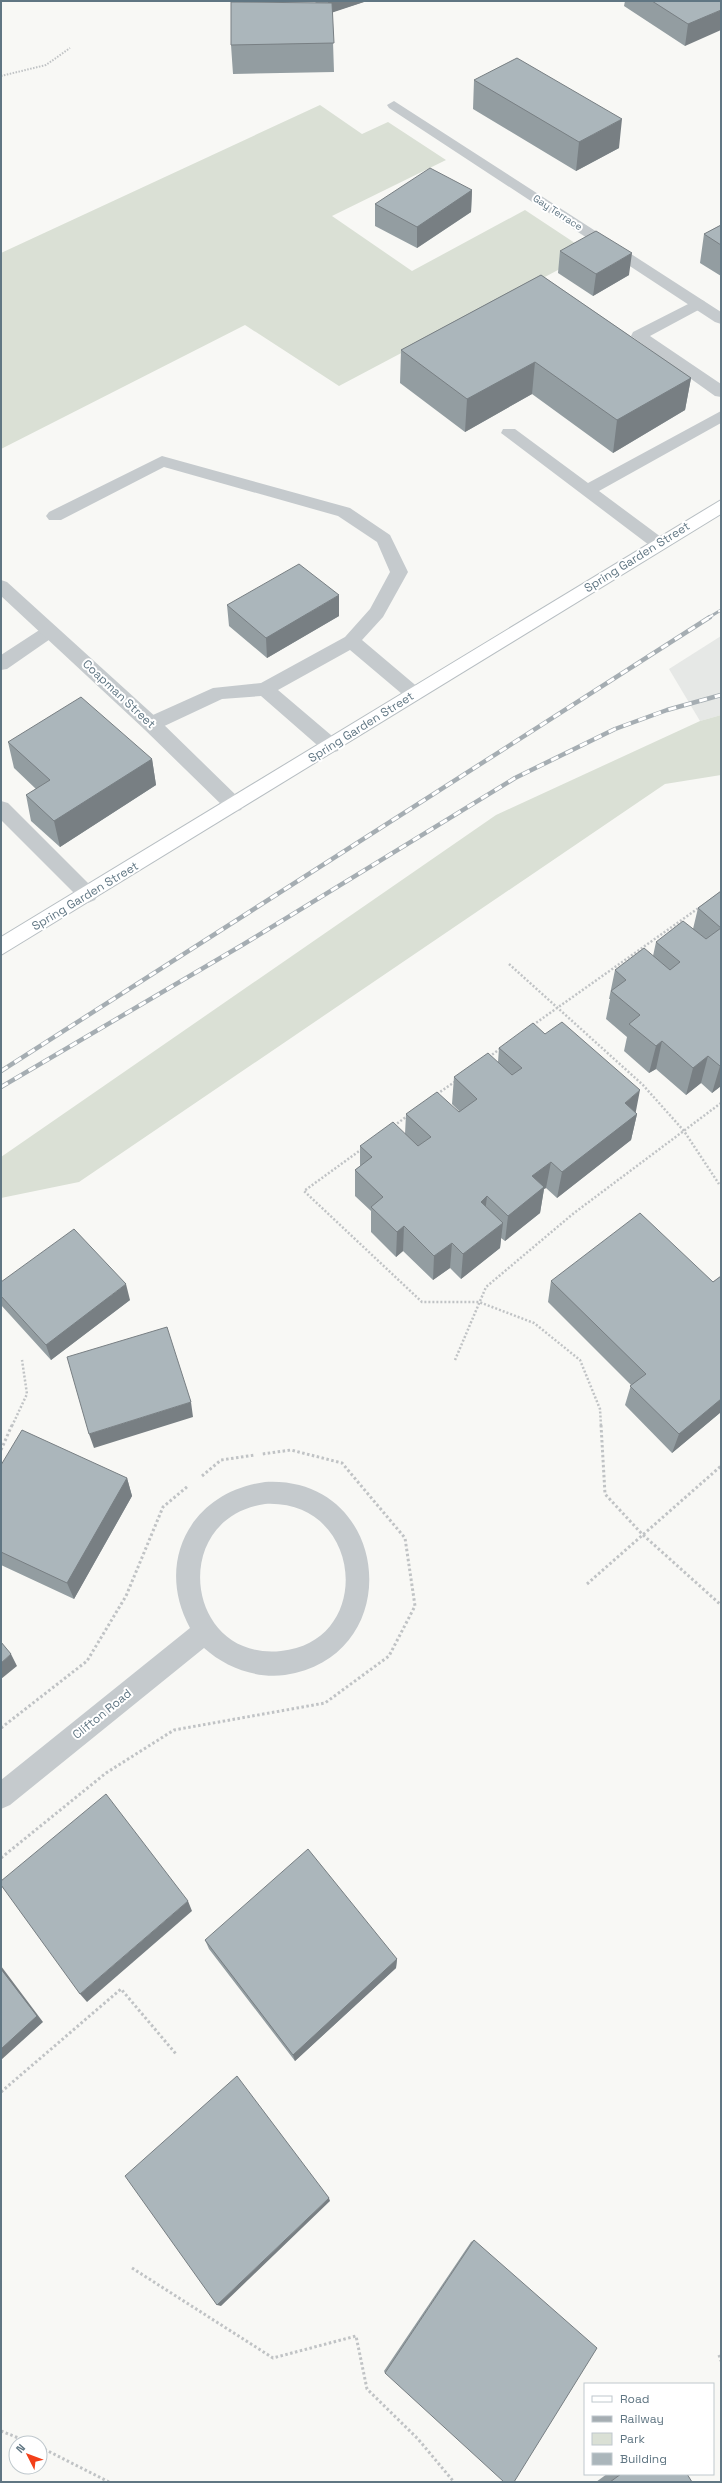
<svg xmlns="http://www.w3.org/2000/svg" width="722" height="2483" font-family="'Space Grotesk',sans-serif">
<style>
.built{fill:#e6e8e6}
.green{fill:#dae0d5}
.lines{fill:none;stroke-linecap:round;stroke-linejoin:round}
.secondary-casing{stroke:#b7bec2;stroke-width:2}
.path-far2{stroke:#c0c3c5;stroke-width:2;stroke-dasharray:1.5 1.5;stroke-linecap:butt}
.path-far1{stroke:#c0c3c5;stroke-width:2.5;stroke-dasharray:2 2;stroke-linecap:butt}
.path{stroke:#c0c3c5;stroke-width:3;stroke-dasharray:2.5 2.5;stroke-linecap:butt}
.service{fill:#c5cacd;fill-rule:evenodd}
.minor{fill:#c5cacd;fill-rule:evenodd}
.secondary{fill:#fff;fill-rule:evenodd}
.rail-far1-casing{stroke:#a5adb2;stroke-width:3}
.rail-casing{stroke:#a5adb2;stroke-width:4.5}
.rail-far1{stroke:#fff;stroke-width:2;stroke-dasharray:6;stroke-linecap:butt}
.rail{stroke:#fff;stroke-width:3;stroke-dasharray:8;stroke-linecap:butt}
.wall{fill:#939da1}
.shaded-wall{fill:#787f83}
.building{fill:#abb6bb;stroke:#787f83}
.labels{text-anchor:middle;stroke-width:4;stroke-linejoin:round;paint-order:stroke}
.far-street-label{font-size:10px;fill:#607683;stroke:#fff}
.street-label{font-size:12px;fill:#607683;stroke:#fff}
</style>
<rect width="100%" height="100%" fill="#f8f8f5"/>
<path class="built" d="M721,636V715L700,721L669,669Z"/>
<path class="green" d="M320,105L362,134L388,122L446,160L332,216L412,271L525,210L590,253L339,386L245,325L1,449V253Z
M721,715V775L665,784L79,1182L1,1198V1157L496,815L700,721Z"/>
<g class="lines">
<g class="secondary-casing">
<path id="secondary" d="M721,500V514L1,955V937Z"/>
</g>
<path class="path-far2" d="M1,76L46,65L70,48"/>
<path class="path-far1" d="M509,964L643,1085L684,1131L719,1184
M533,1025L700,907
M489,1057L501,1048
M437,1094L456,1081
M394,1126L407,1116
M362,1149L304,1191L422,1302H479L534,1323L580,1360L600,1409L601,1426
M455,1360L486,1287L574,1213L721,1103
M12,1426L27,1394L22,1360"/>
<path class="path" d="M601,1425L605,1494L642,1534L721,1605
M1,1450L12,1425
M202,1476L221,1460L255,1455
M587,1584L721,1466
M1,1728L87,1661L126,1596L163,1507L188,1486
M1,1858L106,1773L174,1730L325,1703L389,1656L415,1606L405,1538L342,1463L291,1450L262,1454
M1,2092L121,1989L176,2054
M132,2268L273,2358L356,2336L367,2389L418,2439L454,2482
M719,2355L721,2361
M1,2431L31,2443
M40,2447L109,2482"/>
<path class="service" d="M698,299L704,301L706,304L704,307L650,336L721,384V397L715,396L631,336L633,332Z
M721,411V423L599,491L665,540L668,544L665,548H653L501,433L503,429H515L588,483Z
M162,456L350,508L390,535L408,572L383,617L362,640L420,689L423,694L420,699L414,701L408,699L350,650L278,690L338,741L340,746L338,751L331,753L324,751L261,696L222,699L158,729L151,731L144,729L142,724L144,719L213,688L261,683L345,637L370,609L390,572L377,542L338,516L164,467L61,520H49L46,516L49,512Z
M50,625L56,627L59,631L56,635L7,669L1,670V655L44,627Z
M1,801L8,803L95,890L98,895L95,900L88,903L81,900L1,820Z"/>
<path class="minor" d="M394,101L721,312V324L715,322L389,108L387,105Z
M1,580L7,582L158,719L241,800L244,805L241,810L234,812L227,810L144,729L1,596Z
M265,1482C391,1475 409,1656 285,1675C256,1679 225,1667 204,1648L10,1805L1,1809V1780L190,1628C154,1562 191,1492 265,1482ZM265,1504C364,1499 375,1642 281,1651C185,1661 168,1518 265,1504Z"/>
<use href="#secondary" class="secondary"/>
<g class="rail-far1-casing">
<path id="rail-far1" d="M708,618L721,610"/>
</g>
<g class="rail-casing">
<path id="rail" d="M1,1071L710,617
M1,1087L244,944L515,778L615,729L667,710L721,695"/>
</g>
<use href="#rail-far1" class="rail-far1"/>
<use href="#rail" class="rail"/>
</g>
<path class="wall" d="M314,1H367L332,12L334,72L233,74L231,45L316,3Z
M625,1H721L685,46L624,6Z
M474,80L619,148L576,171L473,109Z
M472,190L471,212L417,248L375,226V204Z
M721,225V276L700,263L704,234Z
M560,251L629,275L593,296L558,273Z
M541,275L691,378L685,410L613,453L532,394L465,432L400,383L401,350Z
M227,605L339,616L267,658L229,626Z
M8,742L152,759L156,785L60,847L31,821L26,795L36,789L14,768Z
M721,891V1086L712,1093L701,1083L686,1095L656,1069L649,1073L624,1051L627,1037L606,1019L610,999H609L615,970L653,956L656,942L693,929L698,908Z
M545,1034L637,1114L631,1140L557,1198L546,1188L544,1189L540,1213L505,1241L501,1238L500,1248L461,1279L450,1268L433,1280L403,1251L396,1257L371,1232V1211L355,1196V1170L360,1166V1146L405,1134L406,1114L459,1111L452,1104L454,1077L498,1062L499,1048Z
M721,1276V1412L672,1453L625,1405L631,1385L548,1302L551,1281L713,1282Z
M1,1282L130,1300L51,1360L1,1305Z
M1,1465L127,1478L132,1496L74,1599L1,1565Z
M205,1940L397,1959L396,1968L295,2061L209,1949Z
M474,2240L385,2373L384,2371L471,2242Z
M607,2474H687L692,2482H596Z"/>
<path class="shaded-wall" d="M328,1H367L328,14Z
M721,10V30L685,46L688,24Z
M622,119L619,148L576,171L579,142Z
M472,190L471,212L417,248V227Z
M632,253L629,275L593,296L596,274Z
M535,362L532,394L465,432L467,399Z
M691,378L685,410L613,453L617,420Z
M339,595V616L267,658L266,638Z
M152,759L156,785L60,847L54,821Z
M662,1041L656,1069L649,1073L656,1046Z
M708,1056L701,1083L686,1095L693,1068Z
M721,1065V1086L712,1093L720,1066Z
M640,1090L635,1116L637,1114L631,1140L557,1198L562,1172L625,1103Z
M551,1162L546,1188L544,1189L540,1213L505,1241L508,1216L532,1176Z
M487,1196L484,1222L481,1202Z
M503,1223L500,1248L461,1279L463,1254Z
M404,1226L403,1251L396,1257L397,1232Z
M452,1243L450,1268L433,1280L434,1256Z
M126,1284L130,1300L51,1360L46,1345Z
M721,1399V1412L672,1453L679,1434Z
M191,1402L193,1417L94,1448L89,1434Z
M127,1478L132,1496L74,1599L67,1583Z
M11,1654L17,1666L1,1679V1663Z
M188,1901L192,1911L87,2002L80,1994Z
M397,1959L396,1968L295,2061L293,2055Z
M1,1966L43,2022L1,2060Z
M329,2198L330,2201L221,2306L217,2305Z"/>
<path class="building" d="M652,1H721V10L688,24Z
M231,2L332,3L334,43L231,45Z
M517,58L622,119L579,142L474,80Z
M430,168L472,190L417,227L375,204Z
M721,225V245L704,234Z
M596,231L632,253L596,274L560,251Z
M541,275L691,378L617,420L535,362L467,399L401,350Z
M299,564L339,595L266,638L227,605Z
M81,697L152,759L54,821L26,795L50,780L8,742Z
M721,891V1065L720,1066L708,1056L693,1068L662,1041L656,1046L629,1024L640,1015L611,991L626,980L615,970L644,948L670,970L680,962L656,942L683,921L706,939L721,928L698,908Z
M562,1022L640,1090L625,1103L637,1114L562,1172L551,1162L532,1176L544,1187L508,1216L487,1196L481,1202L503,1223L463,1254L452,1243L434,1256L404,1226L397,1232L371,1207L383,1197L355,1170L372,1157L360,1146L393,1122L418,1146L431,1137L406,1114L437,1092L459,1112L477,1099L454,1077L488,1053L512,1075L522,1068L499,1048L533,1023L545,1034Z
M640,1213L713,1282L721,1276V1399L679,1434L630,1386L646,1374L551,1281Z
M74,1229L126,1284L46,1345L1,1296V1282Z
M167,1327L191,1402L89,1434L67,1357Z
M22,1430L127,1478L67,1583L1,1552V1465Z
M1,1642L11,1654L1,1663Z
M106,1794L188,1901L80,1994L1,1885V1881Z
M308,1849L397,1959L293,2055L205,1940Z
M1,1969L37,2016L1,2049Z
M237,2076L329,2198L217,2305L125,2176Z
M474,2240L597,2348L514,2482H504L385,2373Z
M621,2474H687L692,2482H610Z"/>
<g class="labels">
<g class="far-street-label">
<text transform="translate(558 212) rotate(33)" y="4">Gay Terrace</text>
</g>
<g class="street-label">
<text transform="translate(637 557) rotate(-32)" y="4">Spring Garden Street</text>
<text transform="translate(119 694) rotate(43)" y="4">Coapman Street</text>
<text transform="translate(361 727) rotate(-32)" y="4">Spring Garden Street</text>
<text transform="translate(85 896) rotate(-31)" y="4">Spring Garden Street</text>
<text transform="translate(102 1714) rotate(-39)" y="4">Clifton Road</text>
</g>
</g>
<rect width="722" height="2483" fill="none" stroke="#607683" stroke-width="4"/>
<rect x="584" y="2383" width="130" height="92" fill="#ffffff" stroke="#bfc8cd"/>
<rect x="592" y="2396" width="20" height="6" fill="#ffffff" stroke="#bfc8cd"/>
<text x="620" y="2403" font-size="12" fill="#607683">Road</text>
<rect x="592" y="2416" width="20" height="6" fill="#a5adb2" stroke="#bfc8cd"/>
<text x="620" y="2423" font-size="12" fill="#607683">Railway</text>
<rect x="592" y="2433" width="20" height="12" fill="#dae0d5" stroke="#bfc8cd"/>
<text x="620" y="2443" font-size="12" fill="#607683">Park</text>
<rect x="592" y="2453" width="20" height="12" fill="#abb6bb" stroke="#bfc8cd"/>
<text x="620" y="2463" font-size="12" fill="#607683">Building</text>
<g transform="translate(28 2455) rotate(312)"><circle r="19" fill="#ffffff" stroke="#bfc8cd"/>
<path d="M0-3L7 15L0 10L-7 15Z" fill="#f3401a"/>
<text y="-6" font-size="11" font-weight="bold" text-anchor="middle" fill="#607683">N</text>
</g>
</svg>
